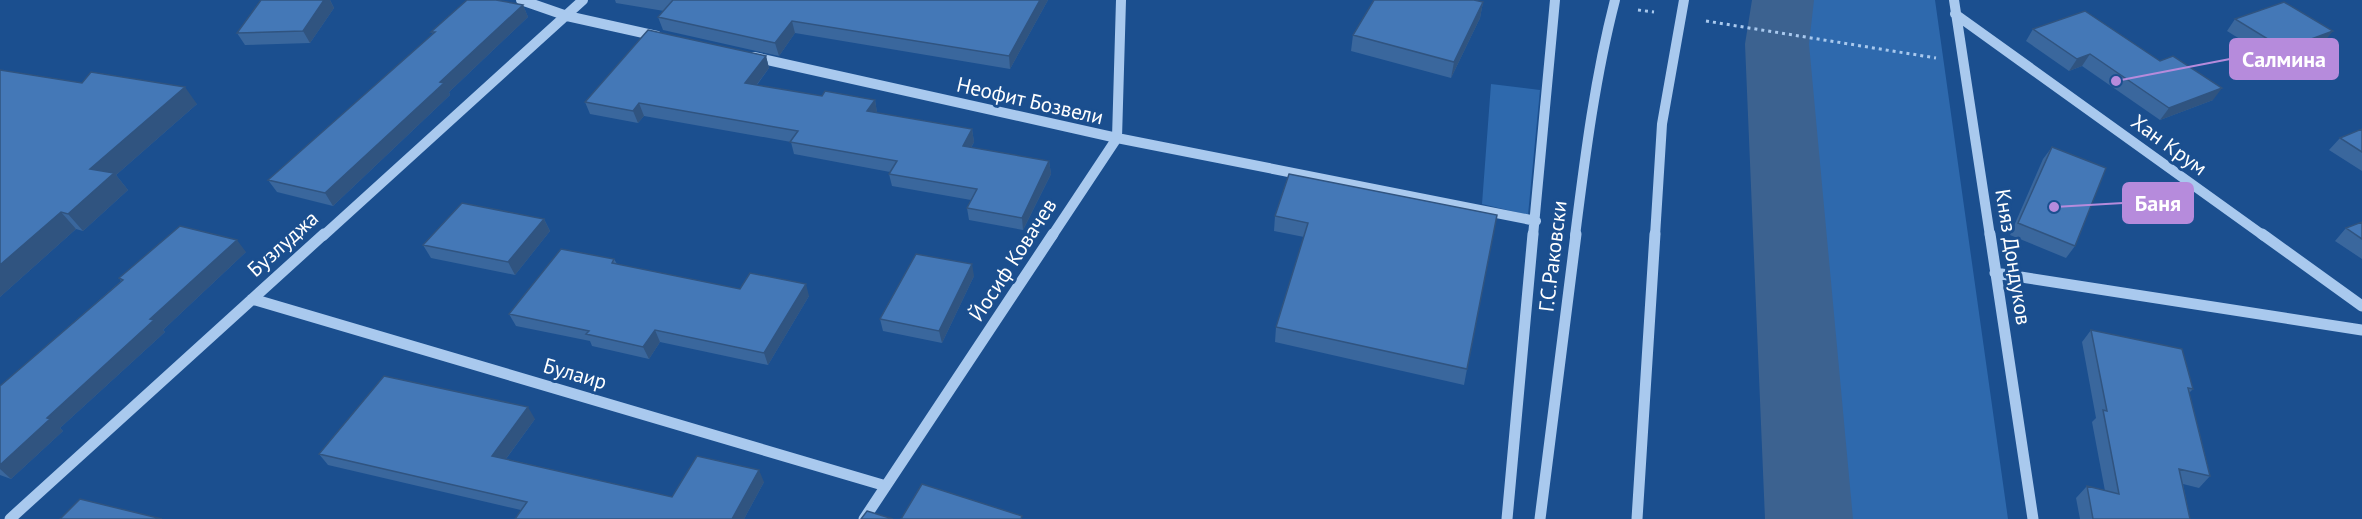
<svg xmlns="http://www.w3.org/2000/svg" width="2362" height="519" font-family="'PT Sans',sans-serif">
<style>
.green{fill:#2e69ad}
.lines{fill:none;stroke-linecap:round;stroke-linejoin:round}
.river{fill:#3c6290;fill-rule:evenodd}
.path{stroke:#a9c9ee;stroke-width:3;stroke-dasharray:3 4;stroke-linecap:butt}
.minor-far1{stroke:#a9c9ee;stroke-width:10}
.minor{stroke:#a9c9ee;stroke-width:11}
.wall{fill:#3a679d}
.shaded-wall{fill:#305480}
.building{fill:#4478b7;stroke:#305480;stroke-width:1.5}
.labels{text-anchor:middle;stroke-width:6;stroke-linejoin:round;paint-order:stroke}
.street-label{font-size:21px;fill:#fff;stroke:#1b4f8f}
.leader{fill:none;stroke:#b68bdc;stroke-width:2}
.callout-dot{fill:#b68bdc;stroke:#1b4f8f;stroke-width:2}
.callout{fill:#b68bdc;stroke:#b68bdc;stroke-width:2}
.callout-label{font-size:22px;text-anchor:middle;font-weight:bold;fill:#fff}
</style>
<rect width="100%" height="100%" fill="#1b4f8f"/>
<path class="green" d="M1783,0H1935L2008,519H1807L1777,44Z
M1491,84L1540,90L1528,215L1482,204Z"/>
<g class="lines">
<path class="river" d="M1752,0H1814L1809,44L1853,519H1765L1745,44Z"/>
<path class="path" d="M1638,10L1654,12
M1706,21L1936,58"/>
<path class="minor-far1" d="M521,0L567,16L657,36
M1954,0L1990,236
M1955,14L2264,236
M754,57L1117,138L1536,221
M323,236L583,0
M1052,236L1117,138L1121,0
M1533,236L1555,0
M1575,236C1585,157 1595,77 1615,0
M1655,236L1662,124L1684,0"/>
<path class="minor" d="M1990,234L2033,519
M2262,234L2362,306
M1995,273L2362,330
M252,299L886,486
M10,519L324,234
M864,519L1053,234
M1507,519L1533,234
M1540,519L1576,234
M1637,519L1655,234"/>
</g>
<path class="wall" d="M261,0H330L334,8L310,43L245,45L237,33Z
M615,0H1048L1010,69L795,33L779,56L663,30L658,17L664,11L616,3Z
M1483,2L1480,18L1451,78L1351,51L1353,35Z
M523,5L528,17L449,92L450,95L333,206L277,192L268,180L433,34L431,32Z
M2235,19L2323,43L2275,61L2227,31Z
M2033,29L2213,100L2160,120L2082,66L2069,71L2026,41Z
M766,56L769,68L757,85L822,96L875,100L877,113L972,129L974,142L971,148L1049,161L1051,174L1023,230L969,220L967,208L971,200L892,186L889,174L890,172L794,154L791,142L644,116L638,123L590,114L585,102Z
M0,70L197,104L116,175L128,190L83,231L76,229L0,297Z
M2362,129V171L2329,150L2340,138Z
M2052,147L2075,246L2066,258L2010,235L2043,159Z
M1289,174L1467,369L1464,385L1275,342L1276,327L1304,237L1274,231L1275,216Z
M544,219L550,231L515,275L431,258L423,245Z
M2362,222V259L2335,241L2346,228Z
M246,252L163,330L165,332L60,428L63,431L11,479L0,475V386L121,281L119,278Z
M614,259L617,264L740,289L809,296L768,365L660,342L649,359L592,346L590,341L516,326L509,314Z
M974,276L942,343L883,331L880,319Z
M2091,330L2193,389L2189,393L2210,476L2199,488L2183,484L2190,519H2080L2076,498L2087,486L2105,491L2092,422L2096,418L2082,342Z
M535,419L506,459L672,497L764,482L744,519H515L521,510L328,465L319,454Z"/>
<path class="shaded-wall" d="M324,0H330L334,8L310,43L303,31Z
M1040,0H1048L1010,69L1009,56Z
M1483,2L1480,18L1451,78L1454,62Z
M523,5L528,17L449,92L450,95L333,206L325,193L440,82Z
M792,21L795,33L779,56L775,43Z
M2333,31L2323,43L2275,61L2284,49Z
M2090,54L2082,66L2069,71L2077,59Z
M766,56L769,68L749,95L745,83Z
M185,87L197,104L116,175L128,190L83,231L68,214L90,169Z
M2222,88L2213,100L2160,120L2169,108Z
M875,100L877,112L870,123L867,111Z
M639,103L644,116L638,123L633,111Z
M972,129L974,142L965,158L963,146Z
M1049,161L1051,174L1023,230L1022,218Z
M61,212L76,229L0,297V265Z
M544,219L550,231L515,275L508,262Z
M237,240L246,252L163,330L165,332L60,428L63,431L11,479L0,469V465L47,418L150,319Z
M972,264L974,276L942,343L939,331Z
M806,284L809,296L768,365L764,353Z
M655,330L660,342L649,359L643,347Z
M528,407L535,419L500,467L492,456Z
M759,470L764,482L744,519H732Z"/>
<path class="building" d="M261,0H324L303,31L237,33Z
M467,0H496L523,5L440,82L444,83L325,193L268,180L435,32H431Z
M672,0H1040L1009,56L792,21L775,43L658,17L673,0Z
M1374,0H1474L1483,2L1454,62L1353,35Z
M2284,2L2333,31L2284,49L2235,19Z
M2085,11L2160,61L2173,56L2222,88L2169,108L2090,54L2077,59L2033,29Z
M648,30L766,56L745,83L822,96L825,91L875,100L867,111L972,129L963,146L1049,161L1022,218L967,208L977,189L889,174L897,161L790,142L798,131L639,103L633,111L585,102Z
M0,70L82,83L91,72L185,87L90,169L114,173L68,214L61,212L0,265Z
M2362,129V152L2340,138Z
M2052,147L2106,168L2075,246L2018,223Z
M1289,174L1497,215L1467,369L1276,327L1308,223L1275,216Z
M462,203L544,219L508,262L423,245Z
M2362,222V239L2346,228Z
M180,226L237,240L150,319L154,320L47,418L50,419L0,465V386L123,280L119,278Z
M561,249L614,259L612,263L740,289L750,273L806,284L764,353L655,330L643,347L586,334L589,331L509,314Z
M916,254L972,264L939,331L880,319Z
M2091,330L2182,349L2193,389L2188,388L2210,476L2179,469L2190,519H2093L2087,486L2119,494L2103,410L2107,411Z
M384,376L528,407L492,456L672,497L697,456L759,470L732,519H515L527,502L319,454Z
M922,484L1022,516L1021,519H901Z
M80,499L162,519H60Z
M867,511L893,519H861Z"/>
<g class="labels">
<g class="street-label">
<text transform="translate(1030 101) rotate(13)" y="7">Неофит Бозвели</text>
<text transform="translate(2169 145) rotate(36)" y="7">Хан Крум</text>
<text transform="translate(283 244) rotate(-42)" y="7">Бузлуджа</text>
<text transform="translate(1553 256) rotate(-83)" y="7">Г.С.Раковски</text>
<text transform="translate(2013 257) rotate(81)" y="7">Княз Дондуков</text>
<text transform="translate(1013 260) rotate(-57)" y="7">Йосиф Ковачев</text>
<text transform="translate(575 374) rotate(16)" y="7">Булаир</text>
</g>
</g>
<path class="leader" d="M2116 81L2230 59M2054 207L2123 203"/>
<g class="callout-dot">
<circle cx="2116" cy="81" r="6"/>
<circle cx="2054" cy="207" r="6"/>
</g>
<g class="callout">
<rect x="2230" y="39" width="108" height="40" rx="6"/>
<rect x="2123" y="183" width="70" height="40" rx="6"/>
</g>
<g class="callout-label">
<text x="2284" y="67">Салмина</text>
<text x="2158" y="211">Баня</text>
</g>
</svg>
